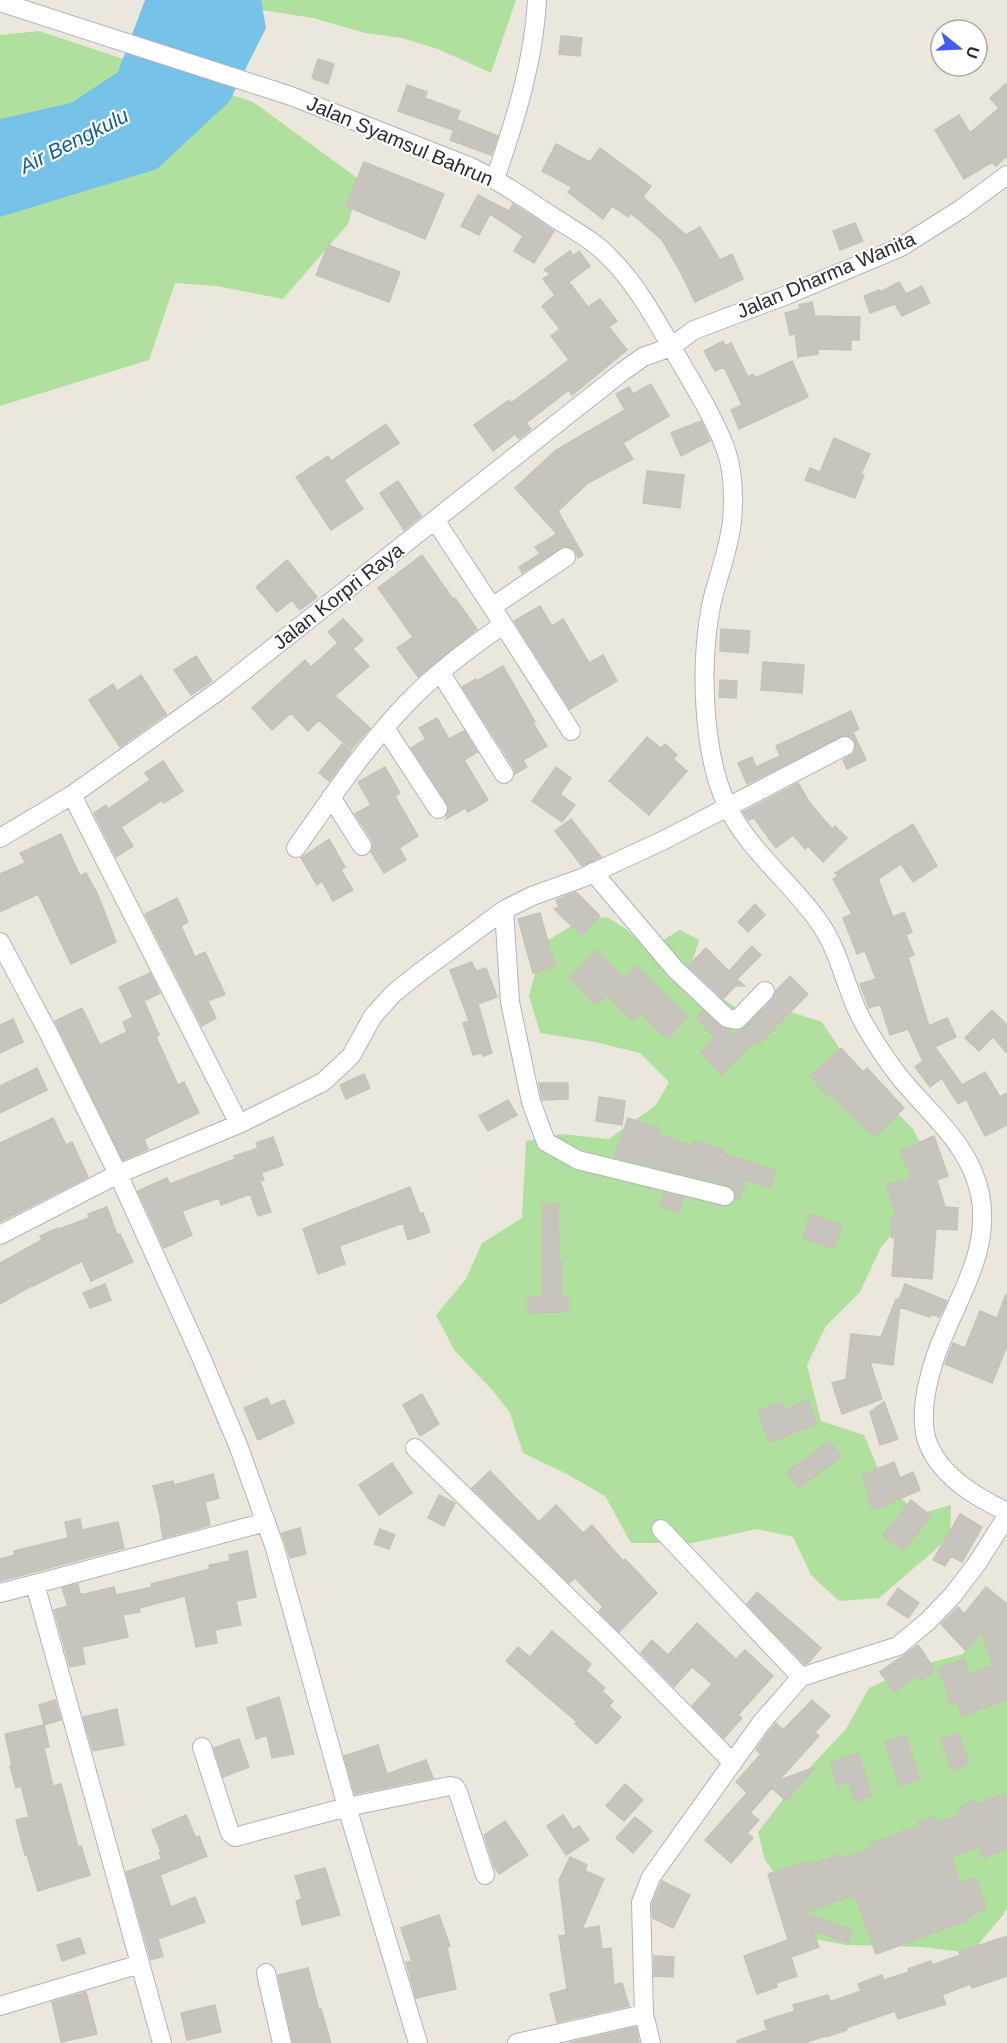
<svg xmlns="http://www.w3.org/2000/svg" width="1007" height="2043" font-family="Arial,sans-serif">
<style>
.green{fill:#afe09d}
.water{fill:#76c2e9}
.building{fill:#c7c3bd;stroke:#c7c3b7;stroke-width:1.5}
.lines{fill:none;stroke-linecap:round;stroke-linejoin:round}
.street-casing{stroke:#b1b3be;stroke-width:20}
.street{stroke:#fff;stroke-width:18}
.labels{text-anchor:middle;stroke-width:4.5;stroke-linejoin:round;paint-order:stroke}
.street-label{font-size:20px;fill:#2b2b2b;stroke:#fff}
.water-label{font-size:21px;font-style:italic;fill:#146095;stroke:#fff}
</style>
<rect width="100%" height="100%" fill="#ece7dd"/>
<path class="green" d="M255,0H516L491,73L438,49L402,38L365,33L313,18L255,9Z
M39,31L253,102L360,180L348,224L283,299L217,286L175,283L149,360L0,406V35Z
M607,917L626,929L648,949L680,930L699,940L686,981L720,997L743,1012L779,1008L822,1022L844,1055L864,1071L889,1105L913,1129L930,1163L910,1215L881,1247L860,1292L826,1326L807,1365L821,1421L864,1435L884,1483L919,1514L951,1505L950,1537L879,1598L839,1601L811,1575L793,1537L757,1529L692,1543H631L605,1496L567,1474L523,1453L510,1413L494,1392L454,1350L436,1315L466,1279L482,1243L522,1218L526,1141L562,1134L609,1139L656,1105L669,1082L640,1053L595,1042L540,1033L529,996L543,943L580,921Z
M1007,1603V1908L1003,1915L971,1953L922,1947L846,1945L798,1936L778,1878L765,1860L758,1832L797,1781L846,1729L869,1688L914,1667L963,1654L992,1605Z"/>
<path class="water" d="M145,0H261L266,28L229,102L157,169L0,217V119L71,103L118,72Z"/>
<path class="building" d="M561,36L582,38L580,56L559,54Z
M318,59L334,64L328,84L312,78Z
M1007,83V156L996,166L992,162L964,179L935,130L959,115L970,133L999,108L990,98Z
M407,85L427,92L425,98L460,111L453,130L398,111Z
M458,120L498,136L491,155L450,140Z
M556,144L590,162L600,148L651,186L643,197L686,235L700,227L720,260L732,254L743,279L695,302L681,273L662,240L631,213L628,217L612,206L603,219L568,192L572,187L542,171Z
M364,162L444,194L425,239L346,206Z
M478,195L509,211L513,204L554,231L534,263L514,251L523,236L490,214L479,235L461,226Z
M855,223L863,241L840,250L833,231Z
M328,245L400,272L389,302L316,275Z
M570,251L573,256L579,251L590,266L569,282L588,307L600,299L617,321L609,327L627,350L572,395L569,390L526,423L531,429L519,439L515,434L493,451L474,425L509,400L511,403L569,360L551,336L560,329L542,306L555,295L543,279L550,274L544,270Z
M899,282L906,294L922,286L930,303L902,316L895,304L870,313L864,296L879,290L880,292Z
M812,302L815,316L860,317L859,340H851V350L818,349V354L798,357L795,334L790,335L785,313L800,309L799,305Z
M723,341L725,346L731,343L748,377L753,374L755,378L792,361L808,397L739,429L731,410L742,405L724,367L715,371L704,351Z
M651,384L669,416L623,443L633,459L588,483L558,511L583,555L578,558L575,550L565,546L522,573L519,567L540,554L535,547L557,534L515,488L556,450L625,410L616,394L629,387L633,394Z
M701,421L710,441L681,456L671,433Z
M386,424L399,443L344,480L363,509L331,530L296,477L328,456L331,461Z
M834,438L870,454L861,474L864,475L855,498L805,480L810,468L820,472Z
M647,471L684,475L680,508L643,503Z
M398,481L421,516L404,530L380,493Z
M422,555L453,599L455,598L477,629L418,677L397,648L413,637L378,588Z
M287,560L317,597L300,610L292,600L277,612L256,587Z
M540,606L552,626L563,619L589,663L603,655L617,681L570,709L514,621Z
M343,619L363,640L353,649L369,666L335,696L370,728L351,750L319,720L308,731L291,713L272,730L252,708L305,660L311,667L338,643L328,632Z
M721,629L750,631L748,653L720,651Z
M196,656L212,681L191,695L174,670Z
M763,662L804,665L802,693L761,690Z
M503,666L535,722L533,723L547,746L523,760L527,767L515,774L514,768L462,687L476,679L477,681Z
M141,675L166,714L120,747L89,700L113,684L117,691Z
M720,680L737,681L736,698L719,697Z
M851,711L859,729L853,732L866,760L847,769L843,760L854,753L856,746L852,737L845,735L747,784L738,763L752,757L756,767L780,756L776,746Z
M437,718L449,739L464,731L477,752L464,760L488,800L468,812L465,808L446,819L449,809L447,803L411,748L426,739L419,728Z
M647,737L661,748L665,744L677,755L673,759L687,771L649,815L609,781Z
M342,744L351,752L329,781L319,773Z
M163,761L183,791L164,803L162,800L121,827L133,846L116,857L94,813L106,805L108,809L150,780L145,773Z
M385,767L400,793L395,796L418,836L399,848L406,860L384,873L371,852L373,846L372,840L355,814L371,805L358,782Z
M556,767L571,778L560,794L575,805L562,822L532,801Z
M798,783L809,802L832,829L835,826L847,838L823,862L808,846L805,849L793,835L776,848L754,818L749,820L743,812Z
M571,819L601,857L582,866L555,831Z
M913,824L937,866L913,882L901,864L878,879L893,917L904,912L912,932L906,935L914,955L908,957L929,1026L947,1018L956,1037L935,1047L962,1085L985,1072L1000,1097L1007,1093V1125L985,1136L966,1099L958,1104L942,1078L930,1087L915,1067L923,1061L908,1029L890,1035L880,1004L869,1008L860,984L876,979L865,951L857,954L843,918L852,914L833,879L838,876L835,873Z
M61,834L80,876L86,873L98,895L116,942L71,964L38,894L0,912V874L25,863L20,853Z
M329,839L345,867L341,870L353,890L333,901L322,881L317,885L301,858Z
M576,892L600,916L581,935L554,909L559,907L556,900Z
M177,898L188,922L181,926L195,957L205,952L225,994L208,1001L216,1018L202,1026L145,914Z
M755,904L765,915L748,932L738,922Z
M540,913L555,966L533,973L518,919Z
M752,946L761,955L737,979L744,986H735L723,999L688,966L706,948L729,971Z
M596,950L624,978L636,966L688,1017L667,1039L641,1013L633,1021L607,995L596,1005L569,978Z
M472,962L476,971L486,968L497,997L478,1004L492,1053L483,1056L481,1053L473,1055L463,1023L469,1021L450,970Z
M150,973L160,993L144,1001L159,1035L156,1037L178,1085L184,1082L199,1113L144,1139L148,1149L123,1160L55,1021L82,1008L100,1045L127,1032L123,1022L133,1017L119,987Z
M790,976L808,994L759,1044L755,1040L722,1075L700,1053L715,1038L696,1018L703,1011L719,1026L729,1030L733,1035L745,1028L773,999L776,991Z
M992,1010L1007,1025V1053L993,1037L979,1051L965,1038Z
M13,1019L23,1042L0,1053V1025Z
M841,1048L863,1072L867,1068L904,1108L874,1137L830,1094L828,1096L810,1076Z
M37,1068L47,1090L0,1113V1086Z
M364,1074L370,1088L346,1099L340,1085Z
M539,1083H568V1099L542,1100Z
M599,1097L625,1101L622,1125L596,1121Z
M508,1100L517,1115L488,1131L479,1116Z
M53,1118L66,1145L72,1142L88,1177L0,1222V1143Z
M628,1118L660,1129L658,1134L692,1146L694,1140L724,1150L723,1153L776,1171L770,1188L746,1180L739,1199L736,1197L733,1188L728,1185L614,1157Z
M934,1136L948,1176L937,1180L945,1207L958,1208L957,1230L936,1229L932,1279L892,1276L895,1238H892L890,1218L896,1217L887,1185L912,1177L900,1151Z
M273,1137L283,1165L261,1173L264,1180L260,1181L271,1212L258,1216L250,1194L221,1205L219,1198L182,1211L192,1235L164,1248L138,1191L167,1178L170,1184L235,1159L234,1156L258,1148L256,1143Z
M410,1187L420,1214L423,1213L430,1232L408,1240L403,1223L339,1246L345,1264L318,1274L303,1229Z
M664,1193L684,1197L679,1213L660,1206Z
M558,1203L559,1262L562,1261V1297L568,1296V1312L528,1313V1297H542V1204Z
M107,1207L117,1235L120,1234L133,1262L91,1281L82,1261L33,1286V1285L0,1304V1263L40,1241L42,1239L40,1236L58,1228L59,1229L89,1218L88,1214Z
M811,1214L842,1225L834,1249L803,1238Z
M105,1284L111,1300L90,1308L83,1293Z
M905,1284L947,1301L939,1317L931,1314L930,1317L900,1307L893,1365L870,1362L882,1399L842,1414L832,1383L846,1379L851,1334L881,1337L896,1299L899,1300Z
M1006,1294L1007,1346L992,1383L945,1364L953,1343L965,1348L980,1311L997,1318Z
M422,1394L439,1424L420,1436L403,1405Z
M267,1398L271,1406L284,1400L294,1423L258,1440L244,1408Z
M808,1400L817,1424L769,1442L758,1411L781,1402L784,1410Z
M884,1402L898,1439L880,1445L870,1412Z
M830,1441L841,1457L798,1488L787,1472Z
M894,1462L900,1478L913,1472L920,1490L873,1510L865,1492L869,1491L862,1475Z
M392,1463L412,1493L379,1515L359,1485Z
M490,1471L539,1522L556,1505L583,1533L592,1525L623,1561L625,1559L657,1593L619,1632L599,1612L603,1607L575,1578L569,1583L472,1488Z
M213,1474L219,1498L205,1502L210,1525L163,1538L160,1519H161L153,1486L173,1481L174,1485Z
M439,1495L455,1503L444,1526L428,1518Z
M911,1500L931,1516L903,1551L883,1535Z
M960,1514L982,1527L962,1562L951,1556L945,1566L933,1560Z
M80,1519L82,1530L118,1522L124,1548L0,1581V1559L15,1555L14,1551L68,1538L65,1522Z
M300,1528L306,1554L290,1558L282,1533Z
M380,1529L395,1535L389,1549L374,1544Z
M247,1551L256,1597L236,1601L241,1625L215,1630L217,1643L196,1647L185,1596L139,1608L140,1612L123,1615L128,1637L82,1647L85,1664L70,1667L54,1610L68,1606L62,1588L78,1584L80,1594H85L114,1587L116,1595L152,1587L151,1584L210,1569L209,1565L230,1561L229,1555Z
M986,1587L1007,1604V1700L962,1716L958,1703L951,1705L939,1668L964,1659L969,1675L993,1665L982,1633L965,1650L941,1624L958,1607L964,1614Z
M898,1588L919,1603L908,1618L887,1604Z
M757,1592L821,1648L808,1663L804,1664L747,1604Z
M697,1623L736,1659L745,1650L773,1676L738,1715L742,1718L724,1738L692,1706L712,1684L692,1667L674,1687L641,1653L652,1640L668,1655Z
M552,1631L591,1664L586,1671L605,1688L602,1691L613,1701L609,1706L621,1717L597,1744L575,1724L577,1722L506,1661L518,1647L530,1657Z
M918,1645L935,1670L921,1680L918,1675L894,1692L880,1672Z
M279,1697L294,1754L272,1758L267,1735L256,1739L247,1708Z
M55,1700L61,1720L44,1725L39,1705Z
M812,1700L830,1716L815,1732L819,1736L779,1780L816,1767L786,1801L772,1788L750,1813L759,1820L747,1833L753,1838L731,1863L705,1840L747,1793L736,1782L761,1754L756,1750L770,1730L776,1723L783,1730Z
M117,1709L124,1745L93,1751L83,1717Z
M44,1725L49,1747L44,1748L53,1786L61,1784L78,1847L81,1846L90,1875L38,1891L27,1855H25L16,1820L29,1817L21,1786L16,1788L10,1766L12,1765L5,1734Z
M958,1733L969,1764L951,1770L941,1739Z
M905,1735L920,1779L900,1786L885,1742Z
M239,1739L249,1767L223,1777L214,1748Z
M378,1745L387,1774L426,1760L433,1778L355,1794L344,1756Z
M858,1753L872,1796L855,1802L848,1782L838,1786L830,1762Z
M625,1784L643,1800L624,1821L606,1806Z
M1004,1794L1007,1804V1849L983,1858L979,1847L951,1857L960,1883L976,1878L986,1909L968,1916L969,1920L876,1954L855,1895L803,1913L852,1930L848,1943L813,1931L819,1947L791,1957L797,1976L776,1983L777,1987L757,1994L744,1956L788,1940L768,1874L810,1861L811,1864L841,1854L843,1859L871,1849L869,1844L920,1826L918,1822L934,1817L936,1823L962,1814L959,1807L975,1801L976,1804Z
M186,1815L196,1838L199,1836L207,1856L160,1875L171,1907L195,1897L205,1922L158,1939L163,1956L151,1960L126,1872L162,1859L159,1853L161,1852L152,1830Z
M563,1815L573,1830L579,1826L589,1840L566,1855L547,1826Z
M635,1817L652,1831L633,1853L616,1838Z
M505,1821L528,1855L499,1874L494,1866L484,1835Z
M570,1857L587,1865L585,1871L604,1879L582,1929L599,1926L602,1949L611,1948L614,1985L622,1983L629,2006L557,2022L550,1994L567,1989L559,1936L566,1935L559,1880Z
M325,1868L340,1915L302,1925L296,1901L302,1899L295,1876Z
M662,1881L690,1895L673,1928L653,1918L652,1904Z
M439,1915L450,1946L447,1947L456,1989L416,1998L406,1962L412,1961L401,1928Z
M1007,1936V1976L972,1988L970,1984L942,1995L946,2004L898,2019L895,2011L846,2028L847,2030L826,2037L825,2036L804,2043H737V2041L767,2030L764,2021L795,2011L793,2005L828,1995L830,2002L861,1991L858,1984L882,1975L884,1980L909,1972L908,1969L931,1961L932,1965L960,1955L959,1952Z
M80,1938L85,1953L62,1961L57,1945Z
M654,1956L674,1957L673,1977L654,1976Z
M308,1968L319,2010L321,2009L331,2043H293L278,1975Z
M86,1992L97,2034L61,2042L52,2002Z
M215,2005L221,2032L187,2040L181,2013Z
M636,2027L639,2043H568Z"/>
<g class="lines">
<g class="street-casing">
<path id="street" d="M0,2L291,96L471,167C500,181 526,199 553,217C573,230 595,241 611,259C637,285 655,319 674,351C692,383 713,415 726,450C734,473 734,497 732,521C729,550 717,578 711,606C700,663 702,750 726,803C745,847 791,882 819,922C838,949 844,980 857,1010C867,1031 881,1052 895,1071C925,1111 969,1141 980,1194C990,1244 965,1286 946,1330C932,1361 915,1414 929,1446C943,1478 978,1498 1007,1512
M495,179C515,121 534,61 537,0
M435,520L492,607L571,731
M492,607L566,557
M440,672L504,774
M385,728L438,809
M72,795L239,1124
M331,797L362,846
M0,838L72,795L217,692L622,372L643,357L671,347L694,330L787,295L901,247L961,209L1007,175
M296,848C331,798 365,747 407,703C436,673 469,648 503,625
M593,872L675,969L727,1018L737,1020L765,991
M504,910L510,1002L531,1102L546,1142L578,1160L725,1196
M0,942L48,1032L118,1174L201,1357L238,1445L275,1548L347,1807L418,2043
M0,1235L118,1174L239,1124L323,1082L351,1056L373,1016L394,993L419,973L504,910L532,896L582,878L664,840L845,746
M415,1448L615,1643L733,1763
M661,1529L801,1677
M0,1593L35,1584
M202,1747L230,1833L235,1837L347,1807L450,1786L455,1787L458,1792L485,1875
M266,1973L282,2043
M0,2006L140,1964
M162,2043L35,1584L266,1522
M517,2043L644,2014
M651,2043L644,2014L641,1902L651,1877L761,1723L801,1677L898,1646L928,1621L953,1595L978,1562L1007,1516"/>
</g>
<use href="#street" class="street"/>
</g>
<g class="labels">
<g class="street-label">
<text transform="translate(400 141) rotate(23)" y="7">Jalan Syamsul Bahrun</text>
<text transform="translate(826 275) rotate(-23)" y="7">Jalan Dharma Wanita</text>
<text transform="translate(338 596) rotate(-38)" y="7">Jalan Korpri Raya</text>
</g>
<g class="water-label">
<text transform="translate(74 141) rotate(-27)" y="7">Air Bengkulu</text>
</g>
</g>
<g transform="translate(959 48) rotate(108)"><circle r="28" fill="#ffffff" stroke="#aaaaaa" stroke-width="1.5"/>
<path d="M0-4.5L10 22L0 15L-10 22Z" fill="#455af1"/>
<text y="-9" font-size="16" font-weight="bold" text-anchor="middle" fill="#2b2b2b">U</text>
</g>
</svg>
